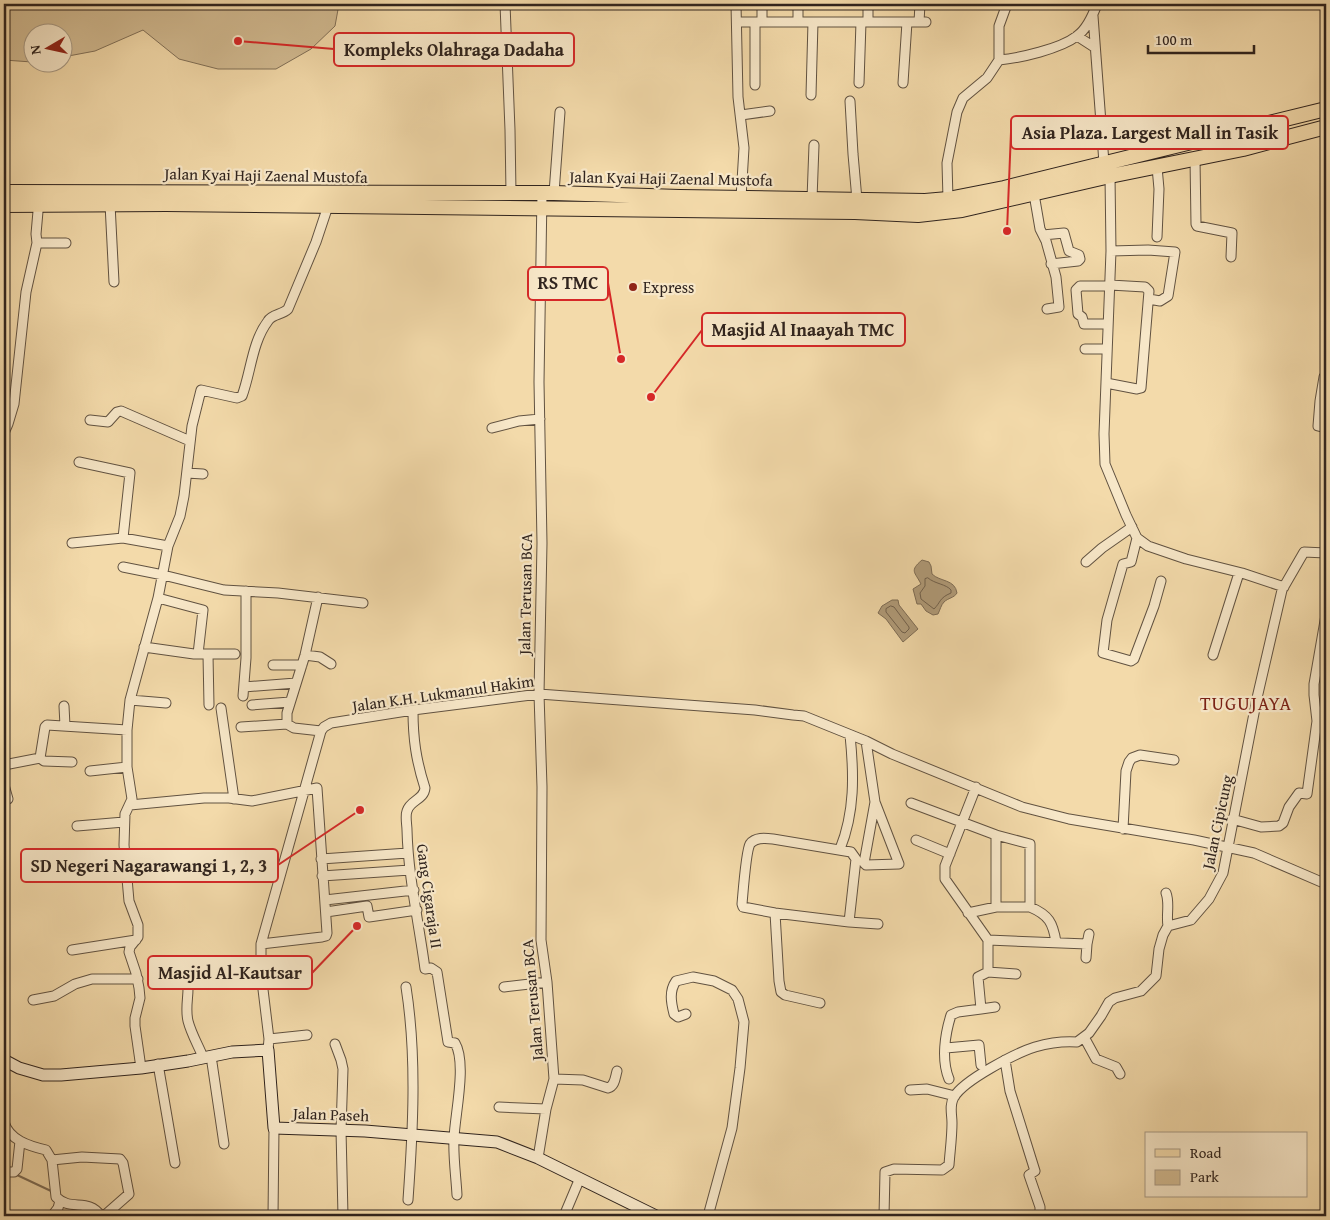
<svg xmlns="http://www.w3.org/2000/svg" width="1330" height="1220" font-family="'Gentium Book Plus',serif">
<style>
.green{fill:#d2bb92;stroke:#817058}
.water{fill:#b19c7a;stroke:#7d6c55}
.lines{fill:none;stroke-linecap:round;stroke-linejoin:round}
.shore{stroke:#70604c;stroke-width:1}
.stream{stroke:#7d6c55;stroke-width:2}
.street-casing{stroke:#615241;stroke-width:11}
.secondary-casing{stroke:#30241e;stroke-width:13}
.primary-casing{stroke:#30241e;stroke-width:16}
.street{stroke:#f7e7c8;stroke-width:9}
.secondary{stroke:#f7e7c8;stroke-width:11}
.primary{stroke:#f3daaa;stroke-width:14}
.poi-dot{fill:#8f2418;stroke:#f7e7c8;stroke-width:2}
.labels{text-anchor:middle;stroke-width:4.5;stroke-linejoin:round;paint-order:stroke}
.street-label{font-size:16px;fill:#30241e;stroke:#f7e7c8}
.poi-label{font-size:16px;fill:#30241e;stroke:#f7e7c8;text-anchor:start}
.quarter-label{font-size:19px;letter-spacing:1px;fill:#7a1f14;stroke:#f7e7c8}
.leader{fill:none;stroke:#d62828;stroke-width:2}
.callout-dot{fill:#d62828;stroke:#f7e7c8;stroke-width:2}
.callout{fill:#f7e7c8;stroke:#d62828;stroke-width:2}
.callout-label{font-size:18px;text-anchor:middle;font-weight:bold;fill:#30241e}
</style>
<rect width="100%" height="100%" fill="#f3daaa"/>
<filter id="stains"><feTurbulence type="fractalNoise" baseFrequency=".004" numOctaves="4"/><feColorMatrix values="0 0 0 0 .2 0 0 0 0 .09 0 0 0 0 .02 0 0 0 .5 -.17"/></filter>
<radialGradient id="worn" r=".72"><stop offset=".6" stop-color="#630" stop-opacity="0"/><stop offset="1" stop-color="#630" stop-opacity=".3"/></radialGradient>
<path class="green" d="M4,4H339L335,26L311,49L276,69H218L179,59L143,30L95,51L63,57L62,32H32V62L4,60Z"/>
<path class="water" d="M922,560L929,562L931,566L932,574C940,582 955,579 957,593C954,598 948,598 944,602C941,605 940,610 938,614L933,615L926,611L921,604H917L913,589L921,584C915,572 909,571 922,560Z
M892,600H898L899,605L918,629L903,642L886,619L878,613L882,606Z"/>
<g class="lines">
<path class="shore" d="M928,578C935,584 946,584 951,590V593C939,598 941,602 934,609L921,599L920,593L925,586V579Z
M891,606L894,607L909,627V629L905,633L902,632L886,612V609Z"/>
<path class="stream" d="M17,1175L51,1191"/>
<g class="street-casing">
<path id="street" d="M505,4L510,130L511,193
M736,4L738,97L744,148L741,198
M1093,16L1104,163
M737,22H926
M755,22V85
M762,22V4
M798,22V4
M868,22V4
M919,22L920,4
M1077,36L1094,47
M999,60C1020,58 1060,49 1077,36C1087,29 1093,15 1097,4
M859,83L861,22
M903,83L907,22
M811,95L813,22
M850,101L853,154L857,200
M741,115L770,111
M1195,159L1196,224L1197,226L1232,233L1231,257
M1157,167L1159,189L1157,237
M1110,176L1111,251L1104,434L1105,464L1126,515L1137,538L1148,546L1186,559L1242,573L1284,587
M554,193L560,112
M1034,194L1040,229L1046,241L1056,277L1059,307L1047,309
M812,199L814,145
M948,199L947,163L957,112L963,98L987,78L999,60V26L1007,4
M110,204L114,282
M1043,235L1064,233L1069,251L1079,255L1080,259L1078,261L1051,264
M37,243H66
M1111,251L1148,250L1175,252L1168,296L1160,301L1149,299
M1108,324H1084L1082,317L1078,314L1076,290L1080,286H1110
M1085,349H1107
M1106,383L1137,389L1141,388L1149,291L1145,287L1110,285
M1320,401L1318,426L1326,428
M1325,402L1320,401L1324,377L1326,375
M90,420L108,422L117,412L121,411L190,441
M492,428L519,421L540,419
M4,433L8,424L14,404L26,292L37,243L36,234L39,200
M79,462L130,473L123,538
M187,473L203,474
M1137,538L1131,562L1123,564L1107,620L1103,653L1131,661L1134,659L1154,606L1161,581
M72,543L123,538L168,546
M1086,562L1102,548L1132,527
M123,567L163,575L224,590L278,593L363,603
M158,598L203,610L198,654
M144,647L194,654H235
M208,655L209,705
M305,655L320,657L331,664
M1213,655L1239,573
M273,665H302
M244,687L296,683
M243,696L246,658V591
M130,700L166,703
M252,705L290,702
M64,706L65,726
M221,708L234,799
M413,710C413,739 416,760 425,788C424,800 410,800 407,811C405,816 407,825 407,830C408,875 419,924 425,969L431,968L437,972L448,1042L455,1043C467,1063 455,1114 454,1138C453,1157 456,1176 457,1195
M287,724V713L305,655L318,597
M241,727L287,724L294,728L321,731
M866,741L875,802L864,863L866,865L899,864L875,802
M40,758L44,761L72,762
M4,765L40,758L45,727L47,725L127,730
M90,771L127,767
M4,785L8,799
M976,787L945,866V879L988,940V972L1016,974
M911,803L996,835L1030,844V907H996L968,913
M130,805L204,798H229L252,801L317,788L327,933L326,936L322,937L261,944
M1232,819L1261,827L1279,826L1283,823L1289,807L1299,793L1307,794L1317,721L1314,695V684L1326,615
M77,826L124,822
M1123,829L1126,771L1129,762L1132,758L1140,755L1174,760
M996,835V907
M916,840L950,854
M840,849C855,812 854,774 850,735
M321,859L408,853
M322,876L410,870
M1166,893C1170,903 1166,915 1168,926
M325,900L414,890
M1030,907C1049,915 1053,923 1056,942
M326,912L367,906L369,917L417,910
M775,913L779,981L781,992L785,995L820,1003
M849,922L775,913L743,907L742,904C743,893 746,851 750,844C755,837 765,838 773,839L851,852L856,859L849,922L878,924
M988,940L1087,944L1089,934
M72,950L136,940
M1086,958L1087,944
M179,964C196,983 183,1000 188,1021C191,1033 198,1045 203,1057
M240,974L261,973
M406,987C417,1057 413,1129 408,1200
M504,987L547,982
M33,1000L54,996L75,984L92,979H138
M981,1009L995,1007
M686,1014L678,1017L674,1014C671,1002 669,991 676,981L693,977L714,981L732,990L738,999L744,1022L740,1068L732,1128L708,1216
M1084,1037L1096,1059L1116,1067L1120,1074
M269,1039L307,1035
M335,1044L341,1060L343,1069L341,1130L343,1216
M946,1048L979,1045L981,1065
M268,1050L269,1039L261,973V944L321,731L324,727L331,723L413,710L539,694L755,710L793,715L804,716L866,741L892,754L1022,807L1069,819L1194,840L1254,853L1326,884
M211,1056L224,1144
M1005,1060L1010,1091L1035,1171L1029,1175L1040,1207V1216
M158,1064L175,1163
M141,1068L135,1026V1018L140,998L139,988L136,973L129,952L130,947L138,937V925L129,901L124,845L125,814L132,799L127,767V730L130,700L158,598L168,546L180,516L184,496L192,426L201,390L237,398L242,396C251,372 252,342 268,321C272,314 282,315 288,309L316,242L328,206
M554,1079L583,1080L608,1088C615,1086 615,1078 617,1071
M949,1079C941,1060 945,1034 951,1015L958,1012L981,1009L978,977L988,972
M910,1090L927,1089L955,1096
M499,1107L546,1109
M4,1122C9,1140 29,1146 46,1150L52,1160
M538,1158L546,1109L554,1079L547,982L541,940L542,787L539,694L542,543L539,382L542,194
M4,1172H14L17,1169L20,1141
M52,1216L58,1208L60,1201
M101,1216C88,1197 71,1212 56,1197L52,1160L82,1157L120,1159L123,1163L129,1194L104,1216
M273,1216L274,1128
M564,1216L580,1178
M884,1216L885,1172L894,1169L942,1170L949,1165C950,1151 952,1137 952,1123C952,1114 949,1105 954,1097C964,1080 1016,1053 1035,1047C1049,1043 1063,1041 1077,1042L1089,1033L1101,1016L1109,1002L1115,998L1141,991L1156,976L1159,949L1163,935L1168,926L1191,920L1209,899L1223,873L1257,698L1282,590L1304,552L1326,553"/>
</g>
<g class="secondary-casing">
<path id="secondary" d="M4,1060L19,1068L43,1075H61L141,1068L188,1061L232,1052L268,1050L274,1128L365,1131L497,1142L538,1158L656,1216"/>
</g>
<g class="primary-casing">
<path id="primary" d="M4,192L554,193L680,197L925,201L948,199L1004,188L1326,109
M4,205L166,204L855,212L918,215L962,210L1110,176L1243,149L1326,127"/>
</g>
<use href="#street" class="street"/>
<use href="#secondary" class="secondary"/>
<use href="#primary" class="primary"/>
</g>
<circle class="poi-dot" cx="633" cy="287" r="5"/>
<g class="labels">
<g class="street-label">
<text transform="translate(266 175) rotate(1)" y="6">Jalan Kyai Haji Zaenal Mustofa</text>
<text transform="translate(671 178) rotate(1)" y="6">Jalan Kyai Haji Zaenal Mustofa</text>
<text transform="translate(525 594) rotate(-89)" y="6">Jalan Terusan BCA</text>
<text transform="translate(443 693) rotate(-8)" y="6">Jalan K.H. Lukmanul Hakim</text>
<text transform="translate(1217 822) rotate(-78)" y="6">Jalan Cipicung</text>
<text transform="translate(430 896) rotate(82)" y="6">Gang Cigaraja II</text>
<text transform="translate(532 1000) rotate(-95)" y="6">Jalan Terusan BCA</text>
<text transform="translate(331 1114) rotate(2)" y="6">Jalan Paseh</text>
</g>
<g class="poi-label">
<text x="643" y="293">Express</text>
</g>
<g class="quarter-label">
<text x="1246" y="710">TUGUJAYA</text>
</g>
</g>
<path class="leader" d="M238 41L334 49M1007 231L1011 132M621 359L608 283M651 397L702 330M360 810L278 865M357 926L312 973"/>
<g class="callout-dot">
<circle cx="238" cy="41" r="5"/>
<circle cx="1007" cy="231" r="5"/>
<circle cx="621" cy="359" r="5"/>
<circle cx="651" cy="397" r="5"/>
<circle cx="360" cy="810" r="5"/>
<circle cx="357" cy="926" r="5"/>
</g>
<g class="callout">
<rect x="334" y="33" width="240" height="33" rx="5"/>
<rect x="1011" y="116" width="277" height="33" rx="5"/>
<rect x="528" y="267" width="80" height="33" rx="5"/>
<rect x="702" y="313" width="203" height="33" rx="5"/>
<rect x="21" y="849" width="257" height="33" rx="5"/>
<rect x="148" y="956" width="164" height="33" rx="5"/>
</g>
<g class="callout-label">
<text x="454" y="56">Kompleks Olahraga Dadaha</text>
<text x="1150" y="139">Asia Plaza. Largest Mall in Tasik</text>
<text x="568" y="289">RS TMC</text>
<text x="803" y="336">Masjid Al Inaayah TMC</text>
<text x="149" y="872">SD Negeri Nagarawangi 1, 2, 3</text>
<text x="230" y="979">Masjid Al-Kautsar</text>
</g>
<rect width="1330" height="1220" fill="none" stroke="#f3daaa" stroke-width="20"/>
<rect x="5" y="5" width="1320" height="1210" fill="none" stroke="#30241e" stroke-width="2.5"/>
<rect x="10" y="10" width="1310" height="1200" fill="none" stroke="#30241e"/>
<rect x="1145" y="1132" width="162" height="65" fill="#f7e7c8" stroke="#a79984"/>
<rect x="1155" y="1149" width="25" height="8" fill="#f3daaa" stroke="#a79984"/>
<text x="1190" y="1158" font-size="15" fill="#30241e">Road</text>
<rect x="1155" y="1170" width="25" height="15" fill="#d2bb92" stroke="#a79984"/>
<text x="1190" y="1182" font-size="15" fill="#30241e">Park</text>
<g transform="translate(48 48) rotate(261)"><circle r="24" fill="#f7e7c8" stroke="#a79984"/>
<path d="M0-4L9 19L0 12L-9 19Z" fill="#8f2418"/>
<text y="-8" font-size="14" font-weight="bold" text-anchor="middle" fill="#30241e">N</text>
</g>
<path d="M1148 45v8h106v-8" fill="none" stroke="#30241e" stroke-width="2.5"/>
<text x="1155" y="45" font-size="15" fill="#30241e" stroke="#f7e7c8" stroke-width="4" paint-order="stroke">100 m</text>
<rect width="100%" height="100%" filter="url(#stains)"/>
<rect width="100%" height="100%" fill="url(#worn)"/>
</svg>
